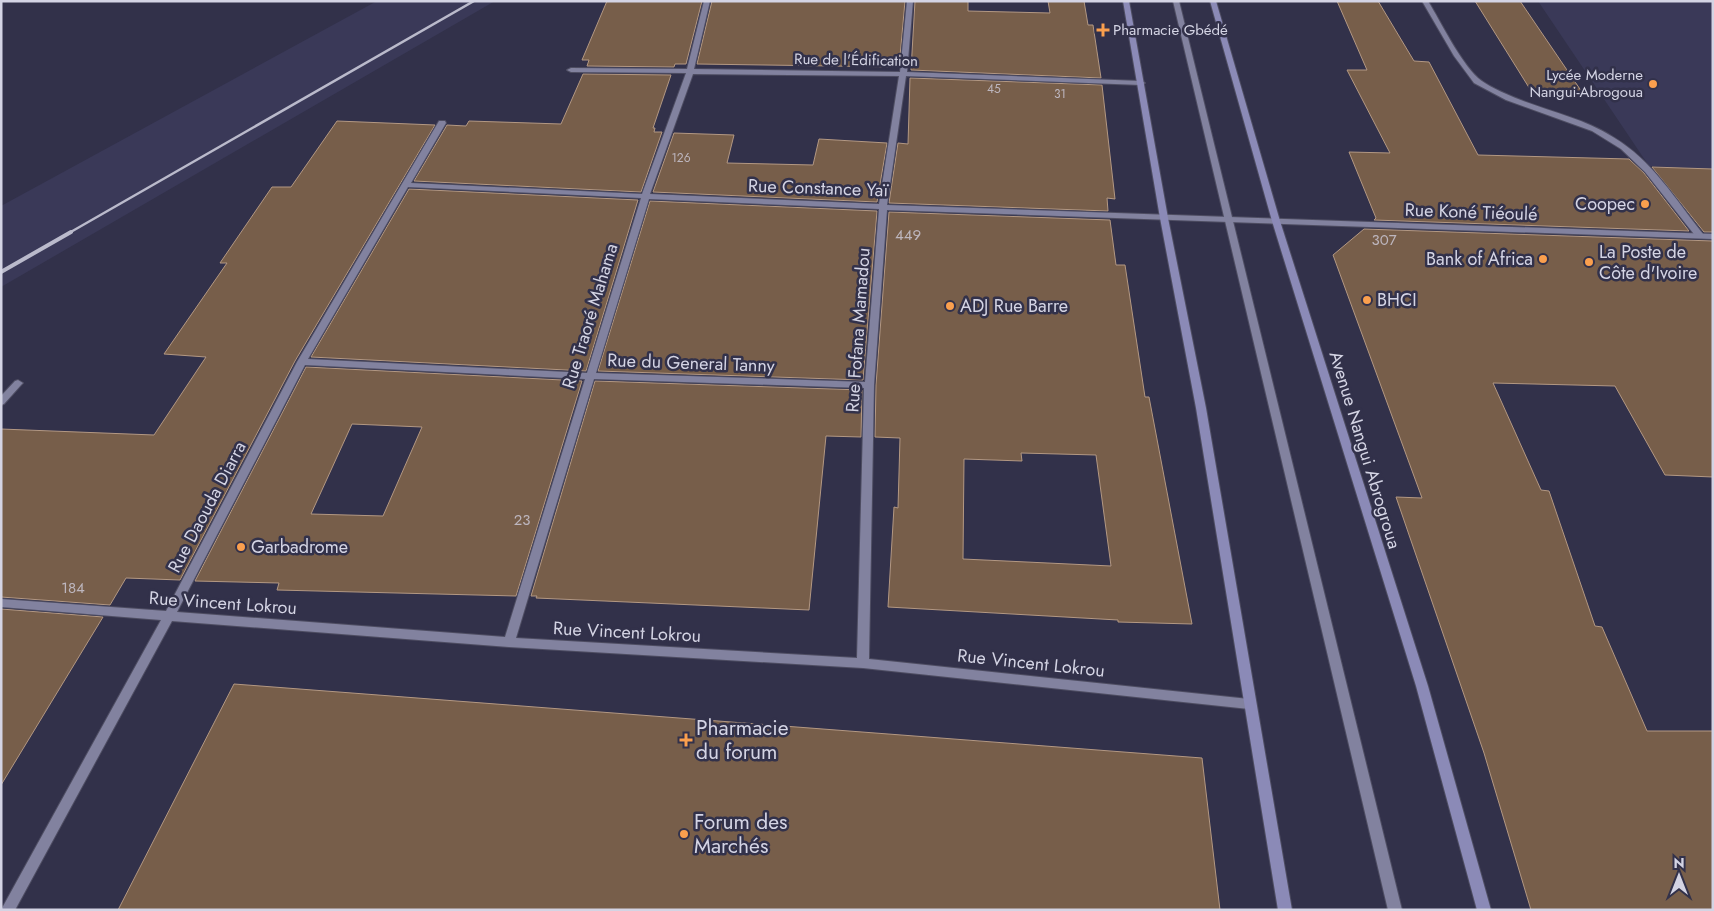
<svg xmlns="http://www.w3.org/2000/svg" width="1714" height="911" font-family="Jost,sans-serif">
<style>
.built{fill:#3a3958}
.building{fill:#775e4a;stroke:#b39883;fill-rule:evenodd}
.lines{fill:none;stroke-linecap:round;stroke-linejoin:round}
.lane-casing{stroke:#4e4d62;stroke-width:2}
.street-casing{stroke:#4e4d62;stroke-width:2}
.secondary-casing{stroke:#4e4d62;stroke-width:2}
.lane{fill:#82829f;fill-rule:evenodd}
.street{fill:#82829f;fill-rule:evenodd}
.secondary{fill:#8b8ab7;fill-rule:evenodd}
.rail-far1{stroke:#babacb;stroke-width:2.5}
.rail{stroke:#babacb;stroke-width:4}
.poi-dot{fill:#fa9f4e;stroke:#32314a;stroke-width:2}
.labels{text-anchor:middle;stroke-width:5;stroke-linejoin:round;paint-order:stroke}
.far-number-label{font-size:12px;fill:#bdb6be}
.far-poi-label{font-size:15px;fill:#d4d4e4;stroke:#32314a;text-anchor:start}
.far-street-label{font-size:15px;fill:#d4d4e4;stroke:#32314a}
.number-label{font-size:15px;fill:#bdb6be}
.street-label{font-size:18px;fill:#d4d4e4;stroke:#32314a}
.poi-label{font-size:18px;fill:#d4d4e4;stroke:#32314a;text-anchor:start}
.near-poi-label{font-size:21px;fill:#d4d4e4;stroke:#32314a;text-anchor:start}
</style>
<rect width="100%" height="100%" fill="#32314a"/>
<path class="built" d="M377,1H495L1,287V206Z
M1538,1H1713V169L1649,166Z"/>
<path class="building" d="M607,1H702L686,64H675L674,67L587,66L589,60H582Z
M712,1H905L899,67L697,64Z
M915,1H968V11L1050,13L1048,1H1084L1088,25H1093L1101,78L911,70Z
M1337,1H1378L1414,61L1429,62L1478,155L1629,159L1644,173L1689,231L1374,220L1376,218L1349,152L1390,153L1347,70H1367Z
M1475,1H1520L1584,95L1533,94Z
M583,74L671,75L653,128H655L654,132H662L641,192L414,181L447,125L466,126L469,121L561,124Z
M910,78L1102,85L1115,199L1107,198L1108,211L889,203L898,143L908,144Z
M337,121L435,125L295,361L180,580L126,578L110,605L1,597V429L154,435L206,357L164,354L227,263H220L272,187H291Z
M674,133L734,135L727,163L813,165L819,139L887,143L877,202L653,192Z
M1652,167L1713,169V232H1704Z
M409,189L638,200L586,371L311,357Z
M650,201L877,211L863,380L598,371Z
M889,212L1110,220L1116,265H1125L1145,397H1149L1192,624L1118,622V620L888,607L894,507L898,508L900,438L875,437L876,385ZM1021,453L1096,455L1111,566L963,559L964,459L1022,461Z
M1364,229L1713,241V477L1665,475L1615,386L1493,383L1541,490L1549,491L1595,626L1602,627L1647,731H1713V910H1531L1484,753L1396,497L1422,498L1333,255Z
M306,367L582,381L516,596L277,590L279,583L195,581ZM352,424L422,427L383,516L311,514Z
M595,381L862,390L861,437L826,436L809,610L536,598L537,596H531Z
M1,609L103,617L1,785Z
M234,684L1202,758L1220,910H118Z"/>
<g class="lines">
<g class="lane-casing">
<path id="lane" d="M1173,1H1179L1402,910H1388Z
M1422,1H1428C1442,24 1459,60 1478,78C1485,84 1495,89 1504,93C1540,110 1580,116 1613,137C1652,160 1676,200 1703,234V238H1697L1645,172L1621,149L1592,131L1506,100L1474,83L1454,56Z"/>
</g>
<g class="street-casing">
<path id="street" d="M704,1H710L694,69L900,72L907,1H913L907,72L1141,81L1145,83L1141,85L906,76L887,205L1713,234V239L887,210L874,385L869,659L1249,699L1253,700L1255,704L1253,708L1249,709L863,668L509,647L172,621L15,910H1L161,620L1,607V599L166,611L297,362L439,121H445L446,123L411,183L642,194L686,73L571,72L567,70L571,68L687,69ZM693,74L899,76L879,204L650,194ZM408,187L641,198L587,373L308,359ZM649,199L879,209L865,382L596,373ZM305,365L585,379L505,637L177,612ZM594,379L864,388L857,658L516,638Z
M18,380L23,383L21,385L4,404L1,405V396L15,381Z"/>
</g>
<g class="secondary-casing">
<path id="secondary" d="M1123,1H1129L1168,218L1206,408L1292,910H1278L1196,408L1160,218Z
M1210,1H1216L1280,221L1428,686L1491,910H1477L1416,686L1272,221Z"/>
</g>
<use href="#lane" class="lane"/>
<use href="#street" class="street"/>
<use href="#secondary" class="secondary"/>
<path class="rail-far1" d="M69,233L474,1"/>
<path class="rail" d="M1,272L71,232"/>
</g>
<g class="poi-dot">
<path d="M1100.5 22.5h5v5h5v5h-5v5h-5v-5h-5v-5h5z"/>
<circle cx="1653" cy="84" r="5"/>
<circle cx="1645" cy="204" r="5"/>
<circle cx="1543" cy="259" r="5"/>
<circle cx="1589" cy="262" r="5"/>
<circle cx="1367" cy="300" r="5"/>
<circle cx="950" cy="306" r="5"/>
<circle cx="241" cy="547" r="5"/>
<path d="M683.5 732.5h5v5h5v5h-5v5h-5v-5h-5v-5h5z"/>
<circle cx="684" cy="834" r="5"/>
</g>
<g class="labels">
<g class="far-number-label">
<text x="994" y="93">45</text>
<text x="1060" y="98">31</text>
<text x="681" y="162">126</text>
</g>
<g class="far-poi-label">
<text x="1113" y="35">Pharmacie Gbédé</text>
<text x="1643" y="80" text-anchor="end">Lycée Moderne<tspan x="1643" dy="17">Nangui-Abrogoua</tspan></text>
</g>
<g class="far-street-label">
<text transform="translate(856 60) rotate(1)" y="5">Rue de l'Édification</text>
</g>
<g class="number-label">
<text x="908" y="240">449</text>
<text x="1384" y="245">307</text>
<text x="522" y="525">23</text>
<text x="73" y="593">184</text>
</g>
<g class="street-label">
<text transform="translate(818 188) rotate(2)" y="6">Rue Constance Yaï</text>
<text transform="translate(1471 212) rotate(2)" y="6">Rue Koné Tiéoulé</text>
<text transform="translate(590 316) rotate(-73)" y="6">Rue Traoré Mahama</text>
<text transform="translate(858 330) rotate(-86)" y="6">Rue Fofana Mamadou</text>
<text transform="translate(691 363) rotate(2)" y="6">Rue du General Tanny</text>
<text transform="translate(1365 450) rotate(73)" y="6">Avenue Nangui Abrogroua</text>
<text transform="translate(207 507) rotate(-62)" y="6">Rue Daouda Diarra</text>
<text transform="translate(223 603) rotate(4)" y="6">Rue Vincent Lokrou</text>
<text transform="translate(627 632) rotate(3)" y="6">Rue Vincent Lokrou</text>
<text transform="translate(1031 663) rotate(6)" y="6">Rue Vincent Lokrou</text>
</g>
<g class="poi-label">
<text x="1635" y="210" text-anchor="end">Coopec</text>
<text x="1599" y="258">La Poste de<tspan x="1599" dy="21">Côte d'Ivoire</tspan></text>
<text x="1533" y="265" text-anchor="end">Bank of Africa</text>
<text x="1377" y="306">BHCI</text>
<text x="960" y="312">ADJ Rue Barre</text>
<text x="251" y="553">Garbadrome</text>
</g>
<g class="near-poi-label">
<text x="696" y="735">Pharmacie<tspan x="696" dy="24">du forum</tspan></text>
<text x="694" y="829">Forum des<tspan x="694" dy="24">Marchés</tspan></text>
</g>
</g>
<rect width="1714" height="911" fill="none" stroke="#d4d4e4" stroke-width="5"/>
<g transform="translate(1679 876)" stroke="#32314a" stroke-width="4" paint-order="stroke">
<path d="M0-4L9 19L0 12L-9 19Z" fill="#d4d4e4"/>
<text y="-8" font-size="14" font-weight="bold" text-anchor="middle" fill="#d4d4e4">N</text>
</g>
</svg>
